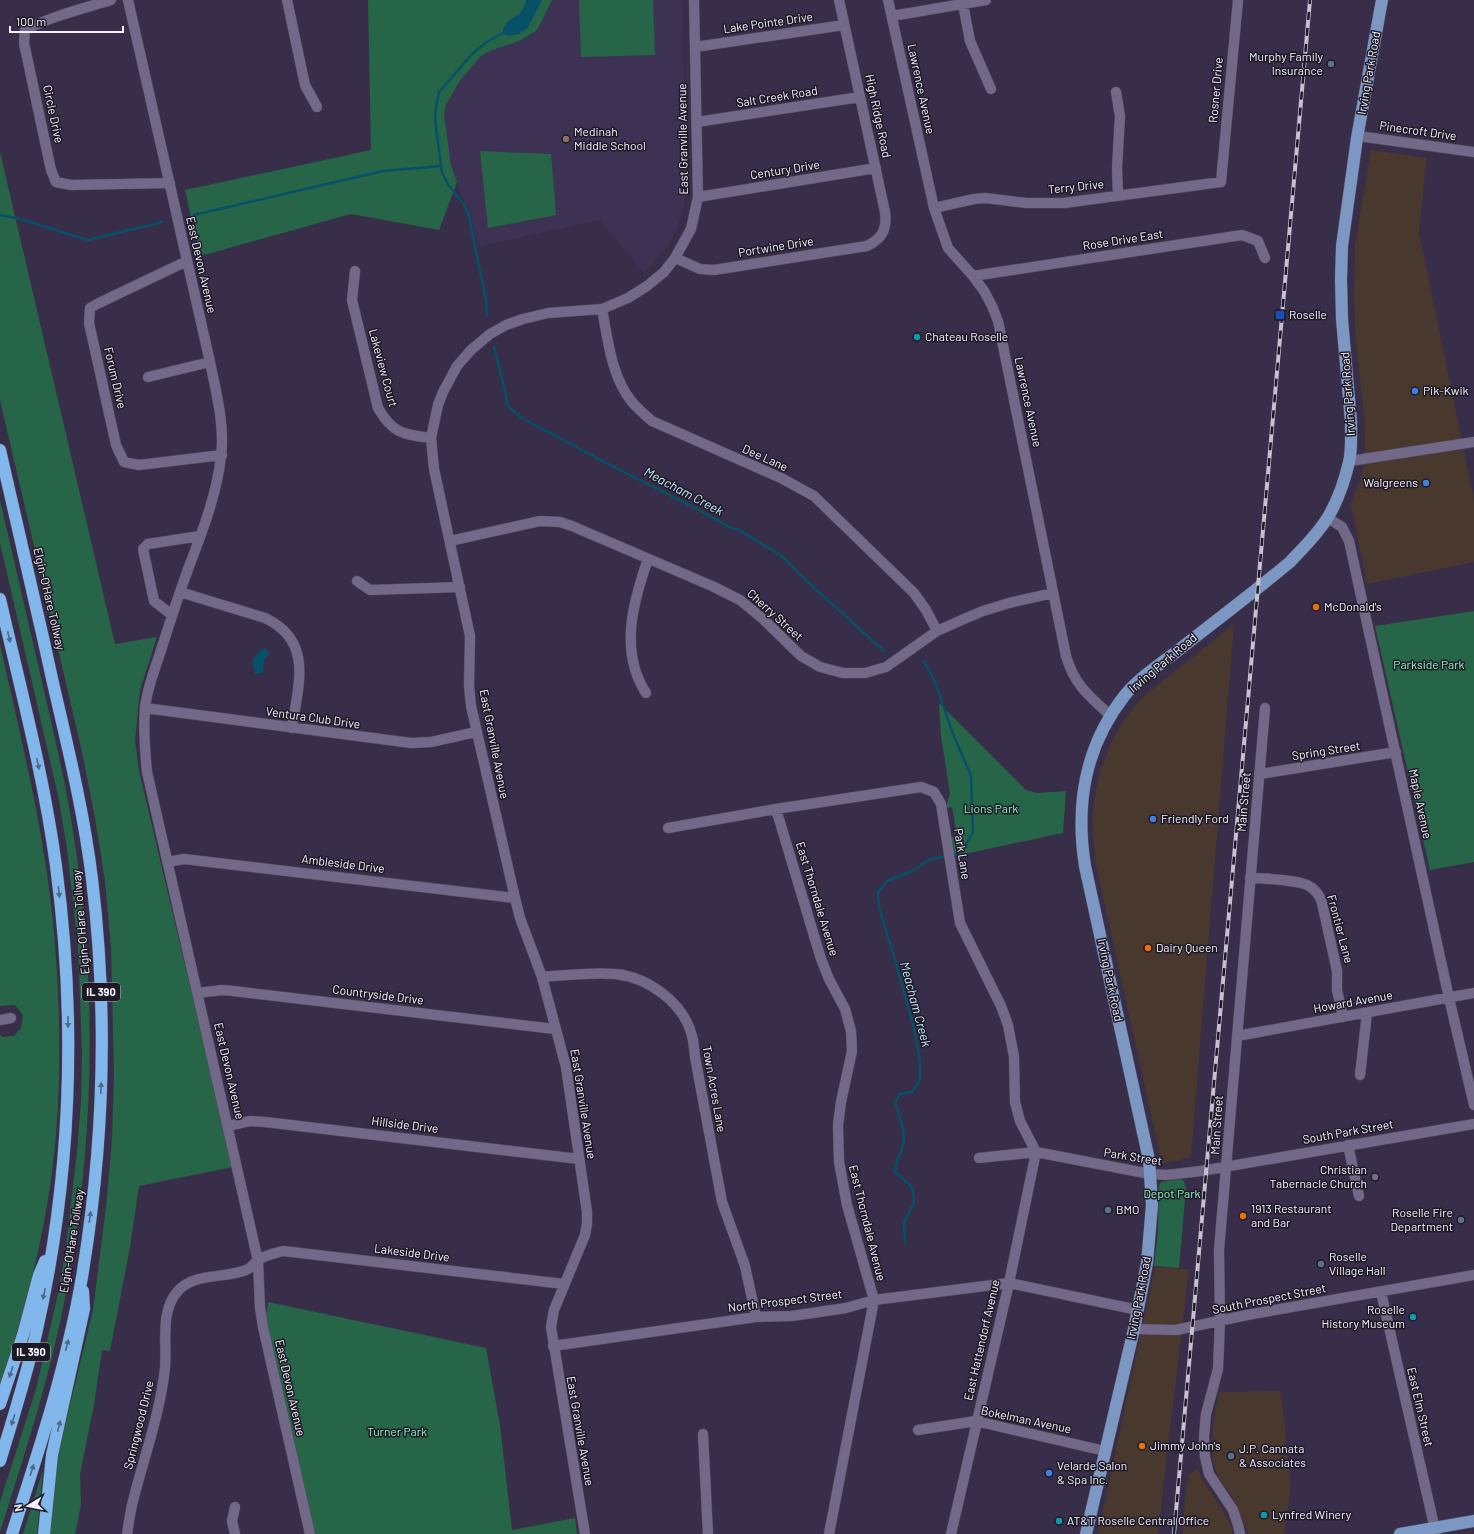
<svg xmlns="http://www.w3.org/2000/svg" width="1474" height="1534" font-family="Barlow,sans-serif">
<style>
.commercial{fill:#48382d}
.built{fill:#3e3254}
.green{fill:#266548}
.water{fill:#065167}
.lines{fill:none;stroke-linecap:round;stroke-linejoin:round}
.stream{stroke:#065167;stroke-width:2.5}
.minor-casing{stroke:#524a61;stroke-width:11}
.major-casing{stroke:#524a61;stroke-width:13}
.highway-casing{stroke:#524a61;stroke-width:13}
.minor{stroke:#726887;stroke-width:10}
.major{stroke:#7b97c2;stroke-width:12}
.highway{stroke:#81b7ea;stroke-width:12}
.rail-casing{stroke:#c7c0d2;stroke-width:4}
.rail{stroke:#1d1925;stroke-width:2.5;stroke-dasharray:8;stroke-linecap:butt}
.oneway{fill:#4f6888}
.service-dot{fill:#5c6f8a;stroke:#1d1925;stroke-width:1.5}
.education-dot{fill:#8d6e63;stroke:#1d1925;stroke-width:1.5}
.transit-dot{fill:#1a4fb4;stroke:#1d1925;stroke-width:1.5}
.culture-dot{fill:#0f9aa8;stroke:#1d1925;stroke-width:1.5}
.shop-dot{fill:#3f7fe0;stroke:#1d1925;stroke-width:1.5}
.food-dot{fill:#e8710a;stroke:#1d1925;stroke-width:1.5}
.worship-dot{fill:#6b7280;stroke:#1d1925;stroke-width:1.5}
.labels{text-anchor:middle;stroke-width:3;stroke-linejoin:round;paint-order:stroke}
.shield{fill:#1d1925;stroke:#b4afbd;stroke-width:1}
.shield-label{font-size:11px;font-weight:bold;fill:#f4effe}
.street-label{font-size:12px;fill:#f4effe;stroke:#1d1925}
.poi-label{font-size:12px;fill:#f4effe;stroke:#1d1925;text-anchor:start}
.park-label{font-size:12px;fill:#90f6c2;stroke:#1d1925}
.water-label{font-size:13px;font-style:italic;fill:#c0eafb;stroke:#1d1925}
</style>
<rect width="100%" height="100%" fill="#382e49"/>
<path class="commercial" d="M1371,150L1427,158L1419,232L1474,499V562L1367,584L1351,505L1363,470L1365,441L1364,415L1356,344L1354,298L1355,245Z
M1234,624L1191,1157L1162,1164L1096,865L1092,827L1094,800L1100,771L1111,744L1125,718L1134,707L1144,696Z
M1155,1267L1189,1269L1158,1534H1098Z
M1281,1391L1291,1488L1284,1534H1249L1232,1496L1219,1479L1212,1459L1213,1423L1219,1392Z
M1198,1469L1201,1477L1227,1517L1232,1529V1534H1182L1186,1489L1189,1474Z"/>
<path class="built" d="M552,0H682L686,180L684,208L677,228L668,246L644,272L599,220L480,246L457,182L451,165L444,114L446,105L459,82L481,56L492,50L519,41L542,21Z"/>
<path class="green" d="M368,0H552L542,21L536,31L519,41L492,50L481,56L459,82L446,105L444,114L451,165L457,182L439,230L351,214L200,256L185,190L371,150Z
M579,0H653L655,55L581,57Z
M480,151L551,154L556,215L488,228Z
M0,152L115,644L157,637L140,690L135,741L139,771L233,1167L139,1186L130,1247L110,1351L102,1350L94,1405L80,1474L81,1505L75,1534H50L52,1494L58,1455L93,1310L106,1207L112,1139L114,1074L111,947L105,881L95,818L82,752L0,400Z
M0,500C15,565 30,630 45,695C57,747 69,798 76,851C97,998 94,1146 66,1293C51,1374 25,1453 0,1532V1502L36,1389L58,1294L66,1246L77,1152L81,1101L82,1051L78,946L67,849L59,800L45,739L0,543Z
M1474,611V862L1430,870L1375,626Z
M0,645C20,733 42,822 52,912C61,1000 63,1092 51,1180C41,1250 23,1318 0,1385V1035L3,1037L14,1036L21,1028L23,1015L15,1005L0,1006Z
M939,703L1026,790L1037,793L1066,791L1063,833L955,856H950L947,838L957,836L952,807L946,808L950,793L941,736Z
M1181,1179L1184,1181L1186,1188L1179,1268L1154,1266L1158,1232L1159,1186L1161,1182Z
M268,1302L486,1348L500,1425L512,1530L575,1518L577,1534H315L272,1348L266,1315Z
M43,1470L37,1534H23Z"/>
<path class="water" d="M526,0H542L527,29L521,32L519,34L508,36L503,33C503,20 514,19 521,12C523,9 525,4 526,0Z
M264,647L270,653L264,660L263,673L255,674L252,659Z"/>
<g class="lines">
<path class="stream" d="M0,215L20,219L88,240L162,222
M194,215L383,171L441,166
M487,316L486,300L469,217L464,204L449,186L442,173L436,128L435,114L437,101L439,92L473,53L487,42L503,33
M494,347L506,395C506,400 506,403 509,407C526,424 549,431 569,443C622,473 678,497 731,528L737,529L779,554L785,559L798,573L884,651
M924,661L935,682L953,734L971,776L973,832L963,850L959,853L954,855
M905,1243L904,1223L914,1203L913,1191L911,1186L895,1172C895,1162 901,1154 903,1144C906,1132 899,1115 895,1103L900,1094L912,1092L920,1080V1061L914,1028L894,956L881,915L878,900V892L887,881L912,871L931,859L943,857"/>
<g class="minor-casing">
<path id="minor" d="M111,0C82,9 52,16 25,30L24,43L51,170L56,182L71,185L170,183
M128,0L210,362C216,392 225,425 221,456C217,495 201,535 187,572C178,597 170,622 162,647C156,667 147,687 145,708C143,729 145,751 147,772L258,1261L260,1308L263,1327L310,1534
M287,0L305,85L317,107
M888,0L934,208L948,248L973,276L984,291L992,306L998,321L1066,656C1075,686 1089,696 1111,716
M963,4L970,41L991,89
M892,16L986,0
M695,47L844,25
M1116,92L1120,116L1117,168L1118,196
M697,122L860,97
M1358,136L1474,152
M698,197L876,168
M934,208L974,199L985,198L1026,203H1064L1221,182L1238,0
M675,258L700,269L714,270L867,246C883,238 887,229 885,212L839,0
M187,261L99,303L90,308L89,323L116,445L124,462L139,465L222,455
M355,271L352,300L378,408C393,434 403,434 431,438
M973,276L1242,235L1258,241L1265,258
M602,309C608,340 611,376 632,402C638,409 645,415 652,421L781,478L814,496L914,593L926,610L937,631
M148,377L210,362
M1350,461L1474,442
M1328,518L1342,527L1349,541L1449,998L1474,1105
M450,541L540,521L560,522L572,526L712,586L740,600L763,619L801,656L820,667L843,673H865L886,667L937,631L964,619L983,611L1009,603L1053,593
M357,581L370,590L460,587
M180,592L265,618C314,641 298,685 292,728
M172,615L154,601L143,549L148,544L200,536
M646,693C619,651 633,602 648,559
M145,708L411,743L431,742L476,732
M1260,774L1396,752
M776,809L821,959L829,979L845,1009L851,1031L852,1051L841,1102L838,1125L839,1162L847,1205L874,1300L829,1534
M668,828L776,809L921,787L934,792L941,804L960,923L1001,1006L1008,1025L1014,1057L1015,1102L1020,1121L1036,1152
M168,862L184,859L515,898
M1250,878C1261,878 1271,879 1282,880C1300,882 1316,883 1322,903L1337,971V990L1343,1017
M542,977C566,975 591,972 615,974C648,977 684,1003 692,1036C694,1043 694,1050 695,1057L722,1202L745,1266L756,1317
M198,993L222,990L233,991L555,1029
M0,1020L11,1018
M1237,1036L1474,993
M1360,1075L1367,1013
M228,1126L250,1121L265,1122L579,1159
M1348,1145L1359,1196
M979,1158L1036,1152L1150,1174L1167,1175L1201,1171L1474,1124
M1381,1292L1436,1534
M1134,1329L1176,1330L1247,1315L1474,1275
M553,1346L756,1317L792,1316L846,1308L874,1300L1009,1283L1138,1310
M918,1430L976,1421L1105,1451
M703,1434L708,1534
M127,1534C129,1523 130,1512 133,1501C144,1457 160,1414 165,1368C167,1343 160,1312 177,1292C194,1272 224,1279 246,1270C252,1268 253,1264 257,1261C264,1255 275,1253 283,1251L564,1284
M235,1534L232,1521L235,1507
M585,1534L551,1327L554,1310L585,1235L587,1224V1212L566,1067L542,977L520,918L515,898L471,706L469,686L470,636L434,469L431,438L438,405L443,392L457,366L471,350L490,334L506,325L523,319L548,313L602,309L628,298L647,286L664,272L675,258L691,229L698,197L694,0
M951,1534L1009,1283L1036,1152
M1240,1534L1238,1525L1233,1510L1209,1474L1205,1457L1204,1437L1206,1414L1218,1369L1220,1321L1219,1250L1265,708"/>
</g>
<g class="major-casing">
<path id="major" d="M1086,1534L1134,1329L1147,1263L1152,1205L1149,1160L1085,866C1075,803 1085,746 1125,695C1139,678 1159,665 1176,652C1214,622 1253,593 1290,562C1303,548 1318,534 1328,517C1337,502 1345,479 1349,462C1352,450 1351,434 1351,422L1342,319L1341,280L1342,246L1357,138L1382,0
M1400,1534L1474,1521"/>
</g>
<g class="highway-casing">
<path id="highway" d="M0,450C18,527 36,605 53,683C68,748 84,813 92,879C108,1011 104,1145 82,1277C67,1365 39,1450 12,1534
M0,599C20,687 44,776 56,866C77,1022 71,1180 36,1334C26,1377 13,1419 0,1461
M0,1404L23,1335L39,1275L45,1261
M44,1534L52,1455L84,1309L83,1291"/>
</g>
<use href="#minor" class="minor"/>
<use href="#major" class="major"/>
<use href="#highway" class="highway"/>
<g class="rail-casing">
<path id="rail" d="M1174,1534L1310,0"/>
</g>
<use href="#rail" class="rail"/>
</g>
<defs><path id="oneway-solid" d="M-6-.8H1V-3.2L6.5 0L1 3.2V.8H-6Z"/></defs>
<g class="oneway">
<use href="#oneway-solid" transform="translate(9 637) rotate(77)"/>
<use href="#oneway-solid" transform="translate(38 764) rotate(77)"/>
<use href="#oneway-solid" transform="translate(59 892) rotate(83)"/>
<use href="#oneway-solid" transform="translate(68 1022) rotate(89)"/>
<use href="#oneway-solid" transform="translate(101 1088) rotate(-88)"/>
<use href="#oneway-solid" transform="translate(90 1217) rotate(-82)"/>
<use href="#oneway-solid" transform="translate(44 1294) rotate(102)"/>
<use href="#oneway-solid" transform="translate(67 1345) rotate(-76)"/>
<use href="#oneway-solid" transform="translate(11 1372) rotate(109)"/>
<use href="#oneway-solid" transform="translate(13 1420) rotate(107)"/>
<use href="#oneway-solid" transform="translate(59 1426) rotate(-77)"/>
<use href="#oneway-solid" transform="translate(32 1470) rotate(-72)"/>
</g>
<g class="service-dot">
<circle cx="1331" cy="64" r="4"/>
<circle cx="1108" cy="1210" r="4"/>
<circle cx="1461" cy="1220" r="4"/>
<circle cx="1321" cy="1264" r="4"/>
<circle cx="1231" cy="1456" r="4"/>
</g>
<circle class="education-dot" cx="566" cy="139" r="4"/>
<rect class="transit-dot" x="1275" y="310" width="10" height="10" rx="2"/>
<g class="culture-dot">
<circle cx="917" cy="337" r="4"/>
<circle cx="1413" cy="1317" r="4"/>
<circle cx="1264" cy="1515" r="4"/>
<circle cx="1059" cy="1521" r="4"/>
</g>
<g class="shop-dot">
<circle cx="1415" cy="391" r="4"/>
<circle cx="1426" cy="483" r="4"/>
<circle cx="1153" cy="819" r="4"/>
<circle cx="1049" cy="1473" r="4"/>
</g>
<g class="food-dot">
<circle cx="1316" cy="607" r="4"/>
<circle cx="1148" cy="948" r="4"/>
<circle cx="1243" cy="1216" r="4"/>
<circle cx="1142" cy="1446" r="4"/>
</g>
<circle class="worship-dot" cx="1375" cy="1177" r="4"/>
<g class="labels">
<g class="shield">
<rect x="82" y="983" width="38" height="18" rx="3"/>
<rect x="12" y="1343" width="38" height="18" rx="3"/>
</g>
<g class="shield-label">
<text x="101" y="996">IL 390</text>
<text x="31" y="1356">IL 390</text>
</g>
<g class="street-label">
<text transform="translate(768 23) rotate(-8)" y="4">Lake Pointe Drive</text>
<text transform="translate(1369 73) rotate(-80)" y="4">Irving Park Road</text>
<text transform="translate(921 89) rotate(78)" y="4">Lawrence Avenue</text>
<text transform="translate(1216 90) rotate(-85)" y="4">Rosner Drive</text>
<text transform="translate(777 97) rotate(-9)" y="4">Salt Creek Road</text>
<text transform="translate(53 114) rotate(78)" y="4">Circle Drive</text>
<text transform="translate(878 116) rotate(78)" y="4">High Ridge Road</text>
<text transform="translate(1418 131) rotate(8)" y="4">Pinecroft Drive</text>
<text transform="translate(683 139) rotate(-91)" y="4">East Granville Avenue</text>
<text transform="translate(785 170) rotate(-9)" y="4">Century Drive</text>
<text transform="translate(1076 187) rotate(-6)" y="4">Terry Drive</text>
<text transform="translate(1123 240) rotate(-9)" y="4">Rose Drive East</text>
<text transform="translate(776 247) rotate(-9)" y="4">Portwine Drive</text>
<text transform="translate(201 265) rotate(77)" y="4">East Devon Avenue</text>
<text transform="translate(383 368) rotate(75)" y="4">Lakeview Court</text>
<text transform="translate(115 378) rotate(77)" y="4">Forum Drive</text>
<text transform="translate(1348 394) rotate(-94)" y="4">Irving Park Road</text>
<text transform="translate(1028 402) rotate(78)" y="4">Lawrence Avenue</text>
<text transform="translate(765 458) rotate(24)" y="4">Dee Lane</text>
<text transform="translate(49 599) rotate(77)" y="4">Elgin-O'Hare Tollway</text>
<text transform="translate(775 615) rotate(42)" y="4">Cherry Street</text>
<text transform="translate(1163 663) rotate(-40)" y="4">Irving Park Road</text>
<text transform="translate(313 718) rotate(8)" y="4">Ventura Club Drive</text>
<text transform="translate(494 744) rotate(79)" y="4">East Granville Avenue</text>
<text transform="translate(1326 751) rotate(-9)" y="4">Spring Street</text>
<text transform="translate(1244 802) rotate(-85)" y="4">Main Street</text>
<text transform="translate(1420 804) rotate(78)" y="4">Maple Avenue</text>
<text transform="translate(962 854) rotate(81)" y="4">Park Lane</text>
<text transform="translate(343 864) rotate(7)" y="4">Ambleside Drive</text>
<text transform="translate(817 899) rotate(73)" y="4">East Thorndale Avenue</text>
<text transform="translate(81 922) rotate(-95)" y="4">Elgin-O'Hare Tollway</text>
<text transform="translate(1340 929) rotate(75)" y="4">Frontier Lane</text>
<text transform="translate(1110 980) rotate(78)" y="4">Irving Park Road</text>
<text transform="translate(378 995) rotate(7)" y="4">Countryside Drive</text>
<text transform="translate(1353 1002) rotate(-10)" y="4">Howard Avenue</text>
<text transform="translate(229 1071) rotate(77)" y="4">East Devon Avenue</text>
<text transform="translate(714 1089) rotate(80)" y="4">Town Acres Lane</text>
<text transform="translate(583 1104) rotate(81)" y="4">East Granville Avenue</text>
<text transform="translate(405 1125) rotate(7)" y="4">Hillside Drive</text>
<text transform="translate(1217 1125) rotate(-86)" y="4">Main Street</text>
<text transform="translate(1348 1132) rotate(-10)" y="4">South Park Street</text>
<text transform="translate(1133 1157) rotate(9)" y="4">Park Street</text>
<text transform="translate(867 1223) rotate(76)" y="4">East Thorndale Avenue</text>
<text transform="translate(72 1241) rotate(-81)" y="4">Elgin-O'Hare Tollway</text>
<text transform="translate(412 1253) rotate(7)" y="4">Lakeside Drive</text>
<text transform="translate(1139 1298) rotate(-79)" y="4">Irving Park Road</text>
<text transform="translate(1269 1299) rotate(-11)" y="4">South Prospect Street</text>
<text transform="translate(785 1301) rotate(-7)" y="4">North Prospect Street</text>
<text transform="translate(982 1340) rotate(-77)" y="4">East Hattendorf Avenue</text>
<text transform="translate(290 1388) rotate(77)" y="4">East Devon Avenue</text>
<text transform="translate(1420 1407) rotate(77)" y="4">East Elm Street</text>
<text transform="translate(1026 1420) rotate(12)" y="4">Bokelman Avenue</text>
<text transform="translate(139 1425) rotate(-76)" y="4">Springwood Drive</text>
<text transform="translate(580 1431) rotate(80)" y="4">East Granville Avenue</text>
</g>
<g class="poi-label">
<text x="1323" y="61" text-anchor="end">Murphy Family<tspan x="1323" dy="14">Insurance</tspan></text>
<text x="574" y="136">Medinah<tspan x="574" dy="14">Middle School</tspan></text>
<text x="1289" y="319">Roselle</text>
<text x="925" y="341">Chateau Roselle</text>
<text x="1423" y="395">Pik-Kwik</text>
<text x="1418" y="487" text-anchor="end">Walgreens</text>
<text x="1324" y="611">McDonald's</text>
<text x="1161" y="823">Friendly Ford</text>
<text x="1156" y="952">Dairy Queen</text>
<text x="1367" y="1174" text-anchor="end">Christian<tspan x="1367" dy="14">Tabernacle Church</tspan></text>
<text x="1251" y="1213">1913 Restaurant<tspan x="1251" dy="14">and Bar</tspan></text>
<text x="1116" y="1214">BMO</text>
<text x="1453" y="1217" text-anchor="end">Roselle Fire<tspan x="1453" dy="14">Department</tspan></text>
<text x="1329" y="1261">Roselle<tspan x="1329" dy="14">Village Hall</tspan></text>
<text x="1405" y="1314" text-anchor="end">Roselle<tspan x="1405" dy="14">History Museum</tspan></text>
<text x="1150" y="1450">Jimmy John's</text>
<text x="1239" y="1453">J.P. Cannata<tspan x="1239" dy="14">&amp; Associates</tspan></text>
<text x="1057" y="1470">Velarde Salon<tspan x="1057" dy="14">&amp; Spa Inc.</tspan></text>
<text x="1272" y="1519">Lynfred Winery</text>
<text x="1067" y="1525">AT&amp;T Roselle Central Office</text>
</g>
<g class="park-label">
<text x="1429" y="669">Parkside Park</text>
<text x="991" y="813">Lions Park</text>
<text x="1172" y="1198">Depot Park</text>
<text x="397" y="1436">Turner Park</text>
</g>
<g class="water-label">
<text transform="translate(684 491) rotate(28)" y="5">Meacham Creek</text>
<text transform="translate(916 1004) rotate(75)" y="5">Meacham Creek</text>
</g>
</g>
<g transform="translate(28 1506) rotate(260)" stroke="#1d1925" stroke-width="3" paint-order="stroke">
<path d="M0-3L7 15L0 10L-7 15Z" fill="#f4effe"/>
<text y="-6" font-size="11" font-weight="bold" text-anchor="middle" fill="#f4effe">N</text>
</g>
<path d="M10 26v6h113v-6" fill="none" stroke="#f4effe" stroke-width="2"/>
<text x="16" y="26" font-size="12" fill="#f4effe" stroke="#1d1925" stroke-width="3" paint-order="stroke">100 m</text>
</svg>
